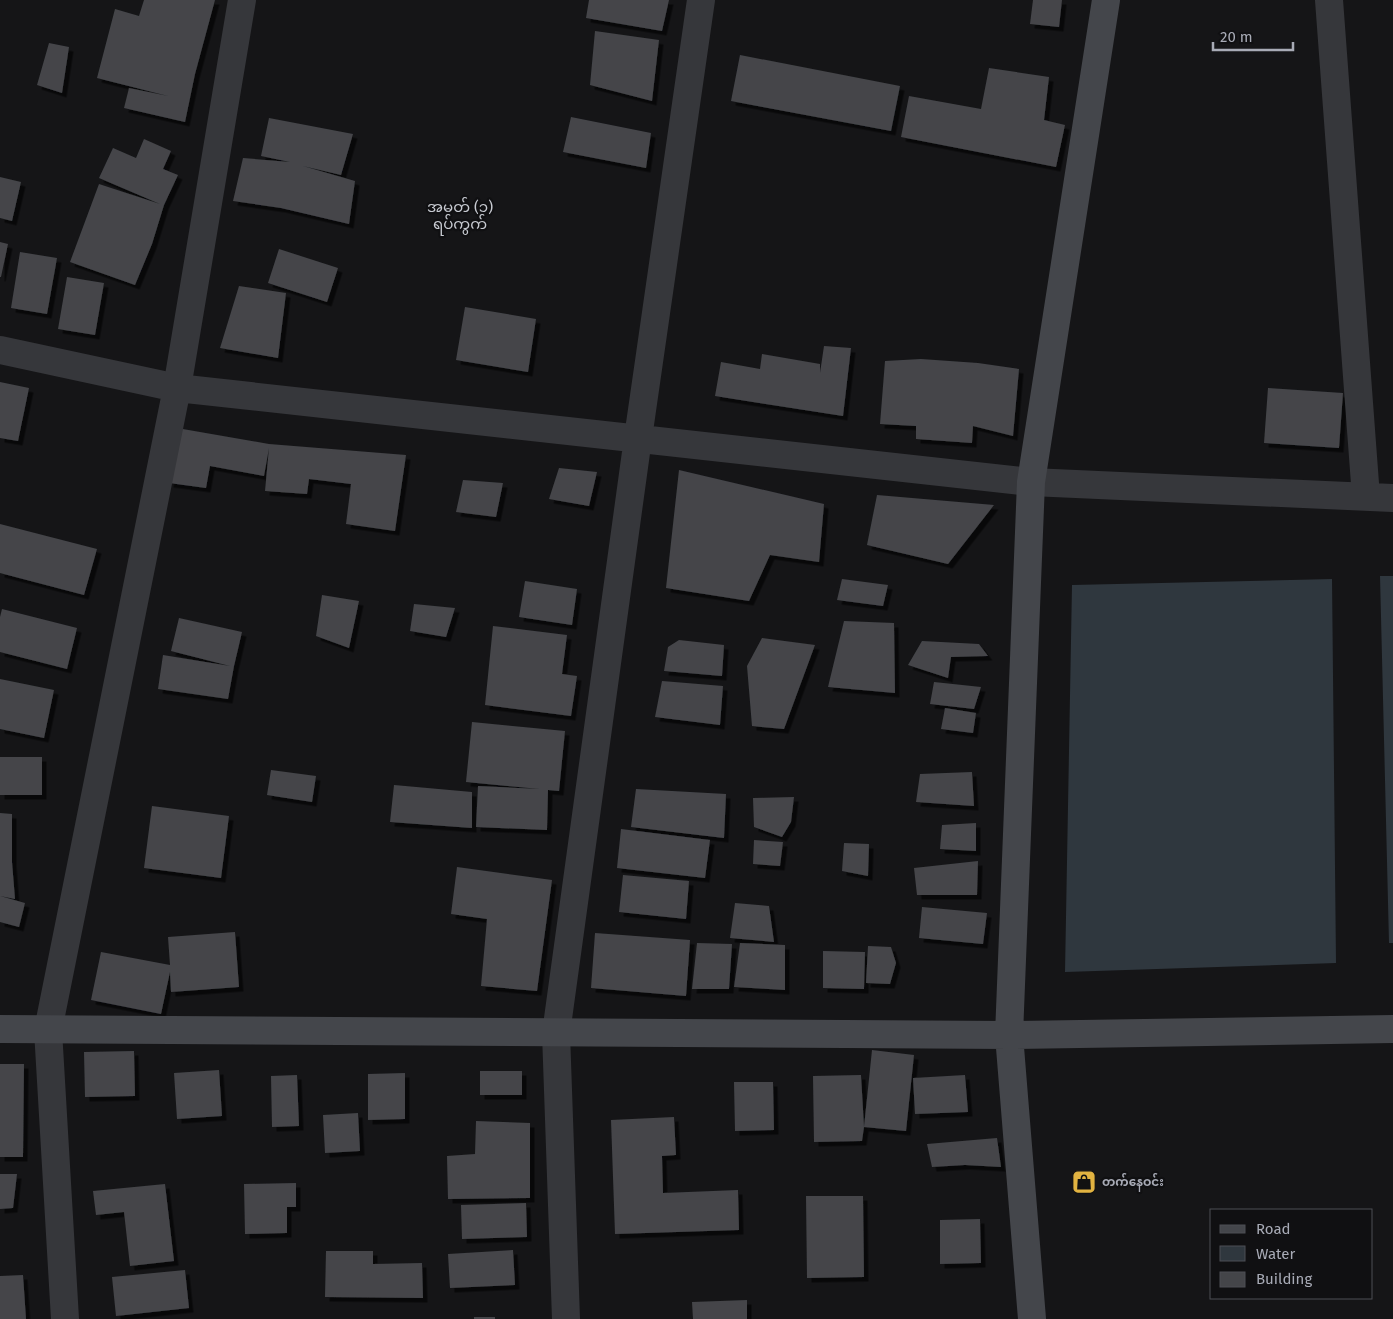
<svg xmlns="http://www.w3.org/2000/svg" width="1393" height="1319" font-family="'Fira Sans','Noto Sans Myanmar',sans-serif">
<style>
.water{fill:#2f373e}
.building{fill:#444549;filter:url(#shadow)}
.lines{fill:none;stroke-linecap:round;stroke-linejoin:round}
.street{stroke:#36373b;stroke-width:28}
.secondary{stroke:#44464b;stroke-width:28}
.labels{text-anchor:middle;stroke-width:4.5;stroke-linejoin:round;paint-order:stroke}
.poi-label{font-size:12px;font-weight:bold;fill:#a8abb6;stroke:#101012;text-anchor:start}
.quarter-label{font-size:15px;fill:#c8cbd2;stroke:#101012}
</style>
<defs>
<filter id="shadow"><feDropShadow dx="4.5" dy="4.5" stdDeviation="0" flood-color="#0009"/></filter>
</defs>
<rect width="100%" height="100%" fill="#151517"/>
<path class="water" d="M1380,576H1393V943H1389Z
M1332,579L1336,963L1065,972L1072,585Z"/>
<path class="building" d="M144,0H215L195,74L185,122L124,108L129,88L168,96L97,78L115,9L139,16Z
M589,0H669L662,31L586,18Z
M1033,0H1062L1059,27L1030,24Z
M595,31L659,40L652,101L590,85Z
M49,43L69,47L62,93L37,85Z
M740,55L900,86L891,131L731,101Z
M989,68L1049,77L1044,120L1065,125L1056,167L901,137L909,96L981,109Z
M571,117L651,133L646,168L563,152Z
M269,118L353,134L341,175L303,166L355,181L349,224L281,208L233,201L243,158L290,162L261,156Z
M144,139L171,151L163,169L178,175L164,205L152,244L135,285L70,262L99,184L160,204L99,178L113,148L136,158Z
M0,177L21,182L12,221L0,218Z
M0,242L8,244L1,277H0Z
M279,249L338,268L327,302L268,283Z
M20,252L57,258L47,314L11,308Z
M67,277L104,283L95,335L58,329Z
M239,286L286,293L278,358L220,348Z
M465,307L536,319L528,372L456,360Z
M824,346L851,348L843,416L715,396L721,362L760,369L762,354L820,364V373Z
M921,359L978,363L1019,369L1013,436L973,426L972,443L916,439V426L880,424L885,361Z
M0,382L29,388L18,441L0,438Z
M1268,388L1343,393L1339,448L1264,443Z
M177,428L269,444L406,455L395,531L346,524L351,484L309,479L307,494L265,491L269,448L264,476L210,466L206,488L169,483Z
M559,468L597,472L589,506L549,499Z
M679,470L824,504L819,562L770,555L749,601L666,588Z
M463,480L503,483L496,517L456,512Z
M877,495L994,505L948,564L867,545Z
M0,524L97,549L84,595L0,573Z
M842,579L888,585L883,606L837,600Z
M525,581L577,589L572,625L519,617Z
M322,595L359,601L349,648L316,636Z
M414,604L455,608L446,637L410,631Z
M2,609L77,628L67,669L0,652V617Z
M179,618L242,632L234,666L228,699L158,689L163,655L230,666L171,651Z
M844,621L894,623L895,693L828,687Z
M493,626L567,635L562,674L577,676L571,716L485,705Z
M762,638L815,645L784,729L752,726L747,666Z
M679,640L724,645L722,676L664,671L668,647Z
M922,641L979,644L988,656L951,657L948,678L908,665Z
M0,679L54,690L44,738L0,729Z
M662,681L723,686L720,725L655,717Z
M934,682L981,687L974,709L930,704Z
M945,708L976,713L973,733L941,729Z
M472,722L565,731L559,791L548,790L547,830L476,827L478,786L540,789L466,782Z
M0,757H42V795H0Z
M271,770L316,776L312,802L267,795Z
M972,772L974,806L916,802L920,774Z
M394,785L472,792V828L390,822Z
M636,789L726,794L724,838L631,827Z
M794,797L791,822L782,837L754,827L753,798Z
M152,806L229,816L221,878L144,868Z
M0,813L12,814V862L15,899L0,896Z
M976,823V851L940,849L942,825Z
M621,829L710,840L705,878L617,868Z
M754,840L783,842L780,866L753,864Z
M844,843L869,844L868,876L842,871Z
M978,861L977,895H917L914,868Z
M457,867L552,880L537,991L481,986L487,919L451,914Z
M623,875L689,881L686,919L619,912Z
M0,896L25,903L19,927L0,922Z
M735,903L769,906L774,942L730,938Z
M922,907L987,913L983,944L919,938Z
M235,932L239,987L171,992L170,972L161,1014L91,1000L101,952L170,965L168,937Z
M595,933L690,940L686,996L591,988Z
M697,943L732,944L729,989H692Z
M740,943L785,945V990L734,987Z
M868,946L891,947L896,963L890,984L866,983Z
M823,951L865,952L864,989L823,988Z
M872,1050L914,1055L906,1131L864,1127Z
M134,1051L135,1096L85,1097L84,1052Z
M0,1064H24L23,1157H0Z
M219,1070L222,1116L177,1119L174,1073Z
M480,1071H522V1095H480Z
M405,1073V1119L368,1120V1074Z
M297,1075L299,1126L272,1127L271,1076Z
M861,1075L864,1127L862,1141L814,1142L813,1076Z
M965,1075L968,1112L915,1114L913,1078Z
M734,1082H773L774,1130L735,1131Z
M358,1113L360,1151L325,1153L323,1115Z
M674,1117L676,1155L662,1156L663,1193L738,1190L739,1230L615,1234L611,1120Z
M476,1121L530,1123V1198L448,1199L447,1156L475,1154Z
M997,1138L1001,1167L965,1165L932,1167L927,1144Z
M0,1174H17L13,1208L0,1209Z
M296,1183V1207H287V1233L245,1234L244,1184Z
M165,1184L174,1261L130,1266L124,1212L96,1215L93,1191Z
M806,1196H863L864,1277L807,1278Z
M526,1203L527,1237L462,1239L461,1205Z
M980,1219L981,1263L940,1264V1220Z
M513,1250L515,1285L450,1288L448,1254Z
M326,1251H373V1264L422,1263L423,1298L325,1297Z
M185,1270L189,1308L116,1316L112,1277Z
M23,1275L26,1319H0V1276Z
M747,1300V1319H693L692,1302Z
M474,1317H495V1319H474Z"/>
<g class="lines">
<path class="street" d="M1329,0L1366,497
M0,350L177,388L1031,482L1393,498
M65,1319L48,1030L177,388L242,0
M566,1319L556,1033L638,438L701,0"/>
<path class="secondary" d="M0,1029L1009,1035L1393,1029
M1032,1319L1009,1035L1031,482L1106,0"/>
</g>
<defs>
<g id="shop-square" transform="scale(1.25)"><rect x="-9" y="-9" width="18" height="18" rx="4" fill="#e2b341" stroke="#101012"/><path d="M-5-2.5h2.3a2.7 3.5 0 0 1 5.4 0H5L5.5 6h-11ZM-1.5-2.5h3a1.5 2.3 0 0 0-3 0Z" fill="#111"/></g>
</defs>
<g fill-rule="evenodd">
<use href="#shop-square" x="1084" y="1182"/>
</g>
<g class="labels">
<g class="poi-label">
<text x="1102" y="1186">တက်နေဝင်း</text>
</g>
<g class="quarter-label">
<text x="460" y="212">အမှတ် (၁)<tspan x="460" dy="17">ရပ်ကွက်</tspan></text>
</g>
</g>
<rect x="1210" y="1209" width="162" height="90" fill="#101012" stroke="#4d4e54"/>
<rect x="1220" y="1225" width="25" height="8" fill="#44464b" stroke="#4d4e54"/>
<text x="1256" y="1234" font-size="15" fill="#a8abb6">Road</text>
<rect x="1220" y="1246" width="25" height="15" fill="#2f373e" stroke="#4d4e54"/>
<text x="1256" y="1259" font-size="15" fill="#a8abb6">Water</text>
<rect x="1220" y="1272" width="25" height="15" fill="#444549" stroke="#4d4e54"/>
<text x="1256" y="1284" font-size="15" fill="#a8abb6">Building</text>
<path d="M1213 42v8h80v-8" fill="none" stroke="#a8abb6" stroke-width="2.5"/>
<text x="1220" y="42" font-size="15" fill="#a8abb6" stroke="#101012" stroke-width="4" paint-order="stroke">20 m</text>
</svg>
